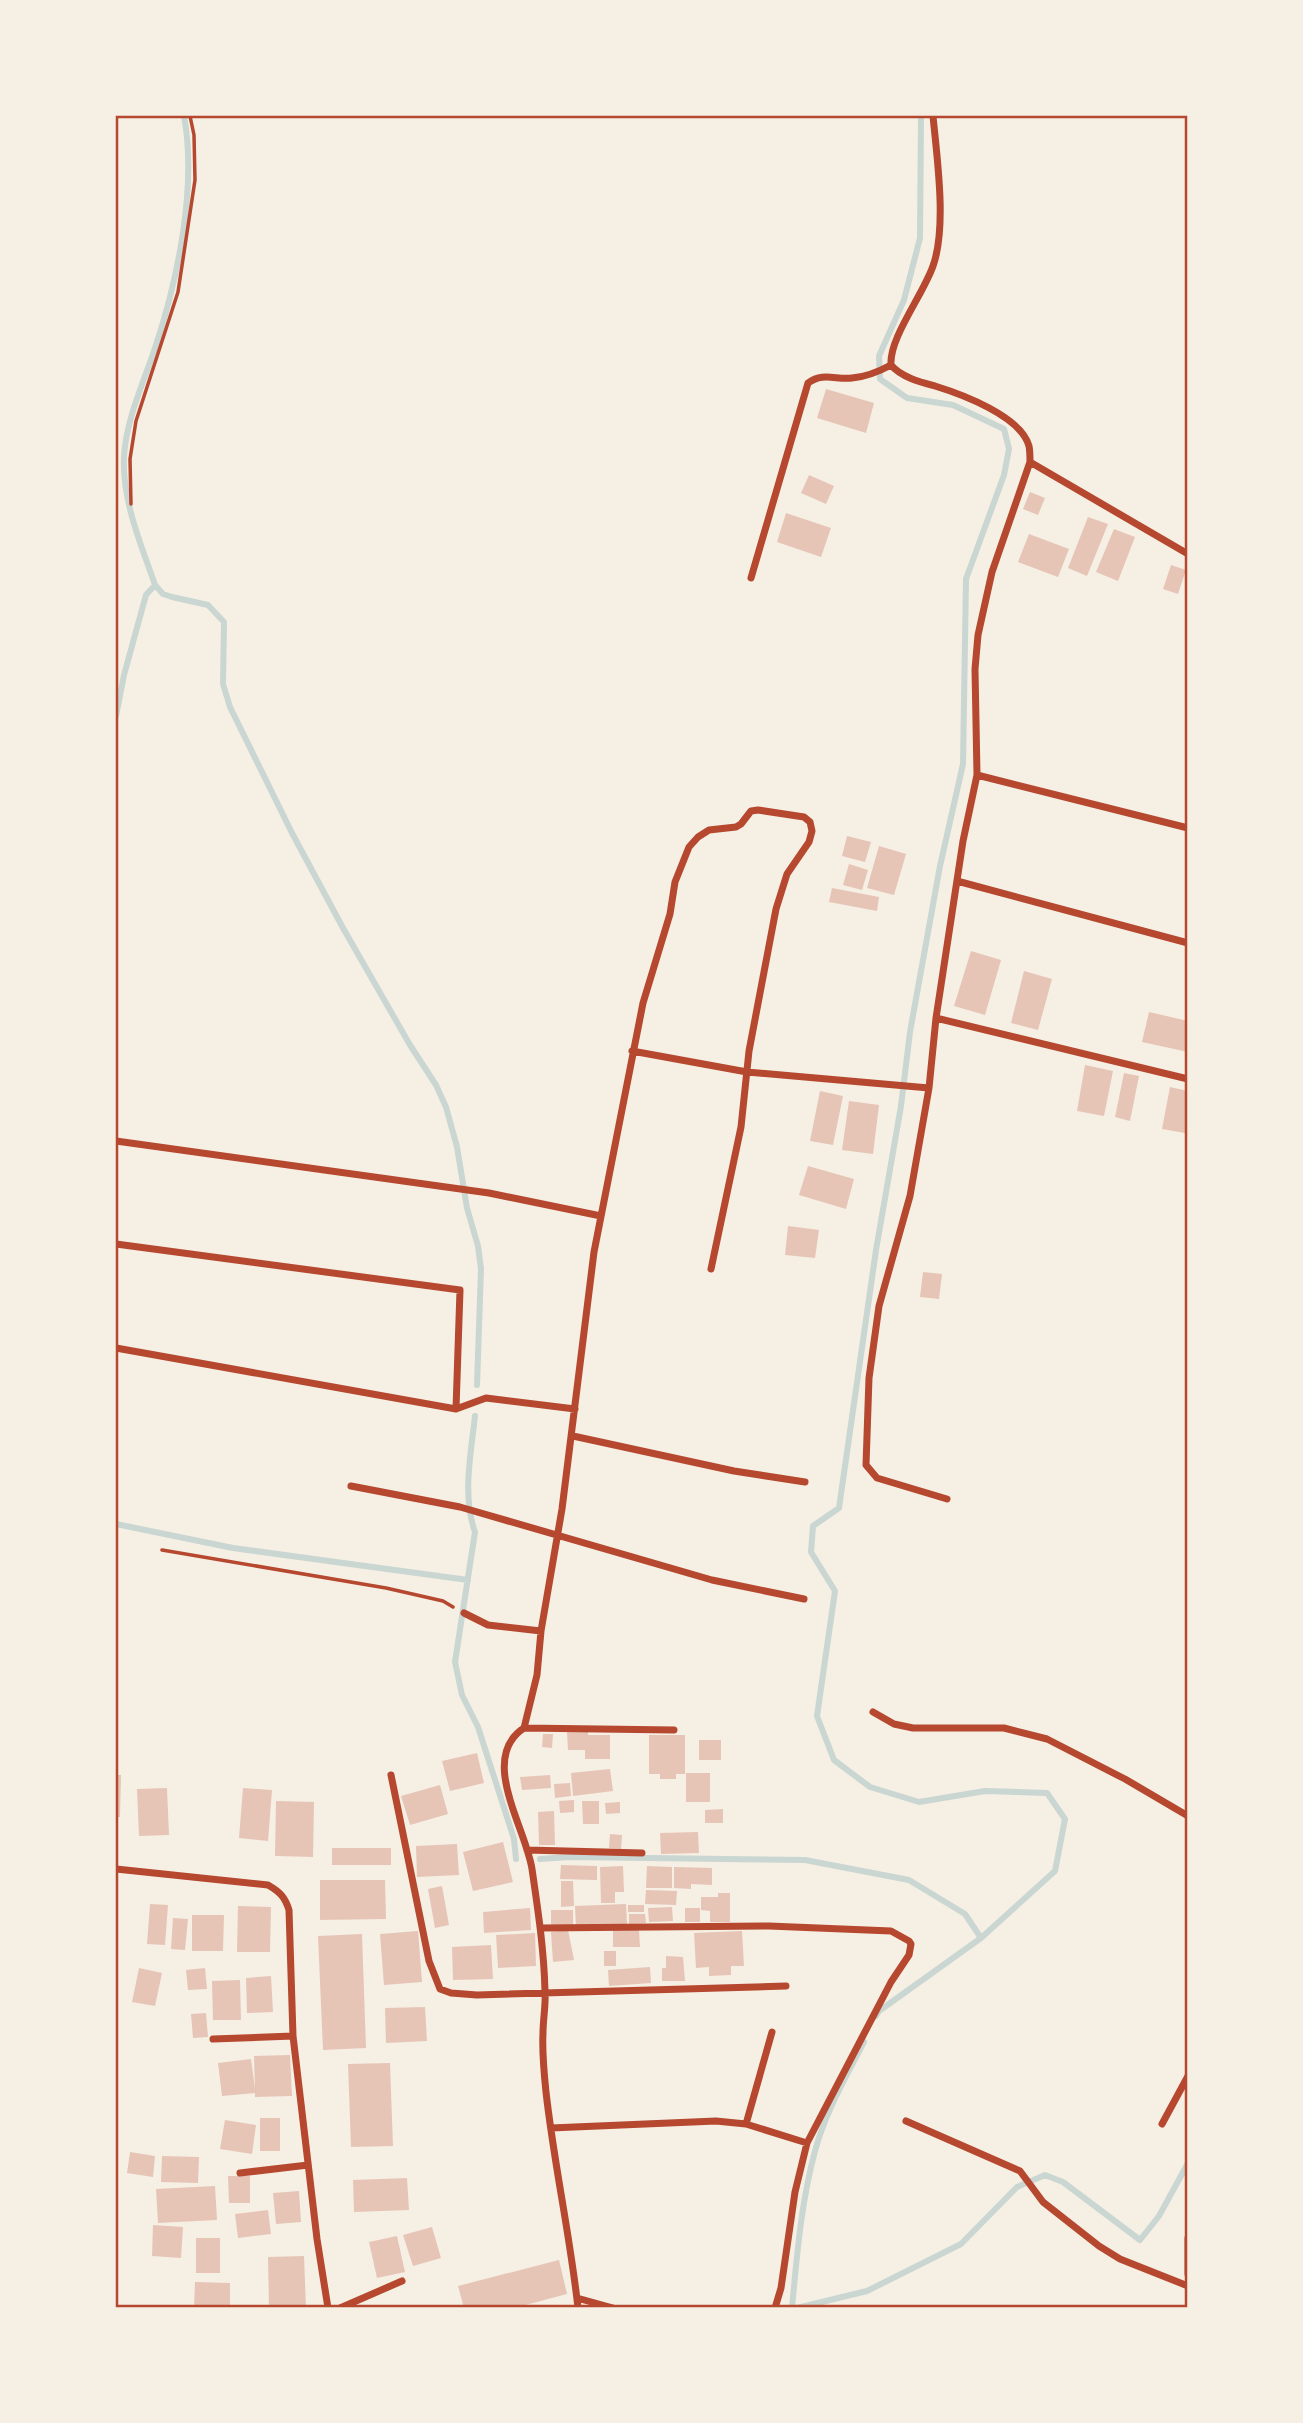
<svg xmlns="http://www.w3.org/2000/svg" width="1303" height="2423" font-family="Raleway,sans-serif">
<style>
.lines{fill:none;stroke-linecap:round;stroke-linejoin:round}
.stream{stroke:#c9d6d2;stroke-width:6}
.building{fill:#e6c5b7}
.path{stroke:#b5482f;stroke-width:3.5}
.minor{stroke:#b5482f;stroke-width:7}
.neatline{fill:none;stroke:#b5482f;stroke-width:2.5}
</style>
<rect width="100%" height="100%" fill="#f6efe4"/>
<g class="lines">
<path class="stream" d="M184,116C197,186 178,278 156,345C144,382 126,419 124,457C122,501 141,544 155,585L163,594L172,597L208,605L224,622L223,684L230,707L292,833L343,928L410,1045L436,1085L446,1107L457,1147L467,1208L478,1246L481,1269L477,1385
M116,716L124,675L146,595L155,585
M475,1416C471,1453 462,1496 475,1532L455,1662L462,1695L478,1727L514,1839L516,1859
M116,1524L233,1548L468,1580
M540,1859L569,1857L805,1860L909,1880L965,1914L981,1938
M876,2016L879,2011L981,1938L1055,1871L1065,1819L1047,1793L985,1791L919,1802L870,1787L834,1760L817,1716L835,1591L811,1552L813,1526L839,1508L876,1250L901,1106L910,1032L940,866L963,764L966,579L1004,475L1009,449L1004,429L953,405L907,398L880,379L879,356L904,300L920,238L921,116
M792,2308C797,2255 801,2203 815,2151C825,2113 846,2077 864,2042
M797,2308L867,2291L961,2244L1017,2187L1045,2175L1063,2182L1140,2240L1159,2216L1188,2163"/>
</g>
<path class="building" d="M826,389L874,403L866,433L817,418Z
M809,475L834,486L826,504L801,493Z
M1030,492L1045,498L1038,515L1023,509Z
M786,513L831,528L821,557L777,542Z
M1088,517L1108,524L1087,576L1068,568Z
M1114,529L1135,537L1118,581L1096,572Z
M1029,534L1069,549L1058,577L1018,562Z
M1171,565L1186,570L1178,594L1163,589Z
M847,836L871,842L865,862L842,856Z
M879,846L906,854L894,895L867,888Z
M849,864L868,870L862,890L843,885Z
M832,888L879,897L877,911L829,902Z
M971,951L1001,960L985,1015L954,1006Z
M1024,971L1052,979L1038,1030L1011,1023Z
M1149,1012L1188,1021V1052L1142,1042Z
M1085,1065L1113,1071L1104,1116L1077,1111Z
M1124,1073L1139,1076L1130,1121L1115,1117Z
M1170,1087L1188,1091V1121L1185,1133L1162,1129Z
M820,1091L843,1096L833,1145L810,1141Z
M849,1101L879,1105L873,1154L842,1150Z
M808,1166L854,1179L846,1209L799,1195Z
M788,1226L819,1230L815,1258L785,1255Z
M923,1272L942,1274L939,1299L920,1297Z
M588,1731V1735H610V1759H585V1750H568L567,1732Z
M543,1734H553L552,1748L542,1747Z
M649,1735H685V1774H676V1779H660V1774H649Z
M699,1740H721V1760H699Z
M477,1753L484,1783L450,1791L442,1761Z
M610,1769L613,1791L573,1796L571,1773Z
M686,1773H710V1802H686Z
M116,1775H121L120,1817H116Z
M550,1775L551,1788L522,1790L520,1777Z
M570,1783L571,1796L555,1798L554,1784Z
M440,1785L448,1814L410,1825L401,1796Z
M167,1788L169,1835L139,1836L137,1789Z
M243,1788L272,1790L268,1841L239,1838Z
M574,1800V1812L560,1813L559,1801Z
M276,1801L314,1802L313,1857L275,1856Z
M582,1801H599V1824H583Z
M620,1802V1813L606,1814L605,1803Z
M723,1809V1823H705V1810Z
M554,1811L555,1845H539L538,1812Z
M698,1832L699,1853L661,1854L660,1833Z
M610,1834L622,1835L621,1849L609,1848Z
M503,1842L513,1882L473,1891L463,1852Z
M457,1844L459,1875L417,1877L416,1846Z
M332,1848H391V1865H332Z
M561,1865L597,1866V1880L560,1879Z
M623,1866L624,1892H615V1903H601L600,1867Z
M647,1866L672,1867V1888H646Z
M674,1867L712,1868V1885L691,1884V1889L674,1888Z
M320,1880H385L386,1919L320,1920Z
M561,1881H573L574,1906L561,1907Z
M442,1886L449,1925L435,1928L428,1889Z
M646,1890L677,1891L676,1905L645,1904Z
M718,1893H730V1922H710V1911L701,1910V1897H718Z
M150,1904L168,1905L165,1945L147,1944Z
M626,1904L627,1924L576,1927L575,1906Z
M628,1905H644V1912H628Z
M238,1906L271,1907L270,1952H237Z
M672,1907L673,1921L649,1922L648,1908Z
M530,1908L531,1930L484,1933L483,1912Z
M685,1908H700V1922H685Z
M551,1910H573V1925H551Z
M629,1914H645L646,1923L629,1924Z
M192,1915H224L223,1951H192Z
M173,1918L188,1919L185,1950L171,1949Z
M568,1930L574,1960L553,1962L551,1932Z
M613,1930H639L640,1947H613Z
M418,1931L422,1982L384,1985L380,1934Z
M742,1931L744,1966H731V1975L709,1976V1967L696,1968L694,1933Z
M535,1933L536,1966L498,1968L496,1935Z
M362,1934L366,2048L323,2050L318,1936Z
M491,1945L493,1979L453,1980L452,1947Z
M604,1951H616V1966H604Z
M666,1956L683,1957L685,1981H662V1968H666Z
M650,1967L651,1983L609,1986L608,1970Z
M139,1968L162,1973L155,2006L132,2002Z
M205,1968L207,1989L188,1990L186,1970Z
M271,1976L273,2012L247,2013L246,1978Z
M240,1980L241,2020H213L212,1981Z
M425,2007L427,2041L386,2043L385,2008Z
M206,2013L208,2037L193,2038L191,2014Z
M290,2055L292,2096L255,2097V2093L222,2096L218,2063L251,2059L255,2089L254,2056Z
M390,2063L393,2146L351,2147L348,2064Z
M260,2118H280V2151H260Z
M225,2120L256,2125L252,2154L220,2149Z
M130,2152L155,2156L153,2177L127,2173Z
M162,2156L199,2157L198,2183L161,2182Z
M228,2176H250V2203H229Z
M407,2178L409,2210L354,2212L353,2180Z
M215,2186L217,2220L158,2223L156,2189Z
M299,2191L301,2222L276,2224L273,2193Z
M268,2210L271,2234L238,2238L235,2214Z
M153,2225L183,2227L181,2258L152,2256Z
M432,2227L441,2258L413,2266L403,2235Z
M397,2236L405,2272L377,2278L369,2242Z
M196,2238H220V2273H196Z
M304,2256L306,2308H269L268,2257Z
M559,2260L567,2294L514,2308H464L458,2286Z
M195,2282L230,2283V2308H194Z"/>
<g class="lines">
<path class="path" d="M131,504L130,459L136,421L178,292L195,180L194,135L190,116
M162,1550L386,1588L443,1601L453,1607"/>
<path class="minor" d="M933,116C937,158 947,227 933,266C923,295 889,338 891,365C901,377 920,382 935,386C961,394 1021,416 1029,446C1030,451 1030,457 1030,462L992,572L978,635L975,669L977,775L963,841L936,1018L929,1088L910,1196L879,1306L869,1378L866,1465L877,1478L947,1499
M1030,462L1188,554
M751,578L808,383C823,372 836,380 852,378C865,377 880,371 891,365
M977,775L1188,828
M957,881L1188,943
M936,1018L1188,1079
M632,1051L747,1072L929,1088
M116,1141L489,1193L601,1216
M116,1244L460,1290L456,1409L486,1398L575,1409
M116,1348L456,1409
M573,1436L734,1471L805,1482
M351,1486L460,1507L712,1580L804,1599
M464,1613L488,1625L541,1631
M873,1712L894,1724L913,1728H1004L1047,1739L1125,1779L1188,1816
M524,1728L674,1730
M391,1775L429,1961L440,1989L451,1993L477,1995L786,1986
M527,1850L642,1853
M116,1869L268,1885C280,1892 285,1897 289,1910L293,2036L317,2239L328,2308
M541,1928L769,1926L891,1931L909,1941L911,1944L909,1955L891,1982L807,2143L795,2192L781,2288L775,2308
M213,2039L293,2036
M906,2121L1020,2171L1043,2202L1099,2246L1120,2259L1188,2286
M746,2124L772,2032
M1162,2124L1188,2076
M551,2128L716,2121L746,2124L807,2143
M240,2173L308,2165
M1188,2238V2274
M577,2298L613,2308
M340,2308L402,2281
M578,2308C570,2235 554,2164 546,2092C544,2073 542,2052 543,2033C543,2019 546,2005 545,1991C544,1950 538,1910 532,1869C526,1828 478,1758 524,1728L537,1675L541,1631L562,1509L594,1252L643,1003L670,914L675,882L689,847L698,837L709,830L736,827L741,824L751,811L758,810L804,817L810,822L812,831L809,842L787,874L776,909L749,1051L741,1127L711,1269"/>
</g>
<rect width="1303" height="2423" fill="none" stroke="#f6efe4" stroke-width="234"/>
<rect x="117" y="117" width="1069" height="2189" class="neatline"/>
</svg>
